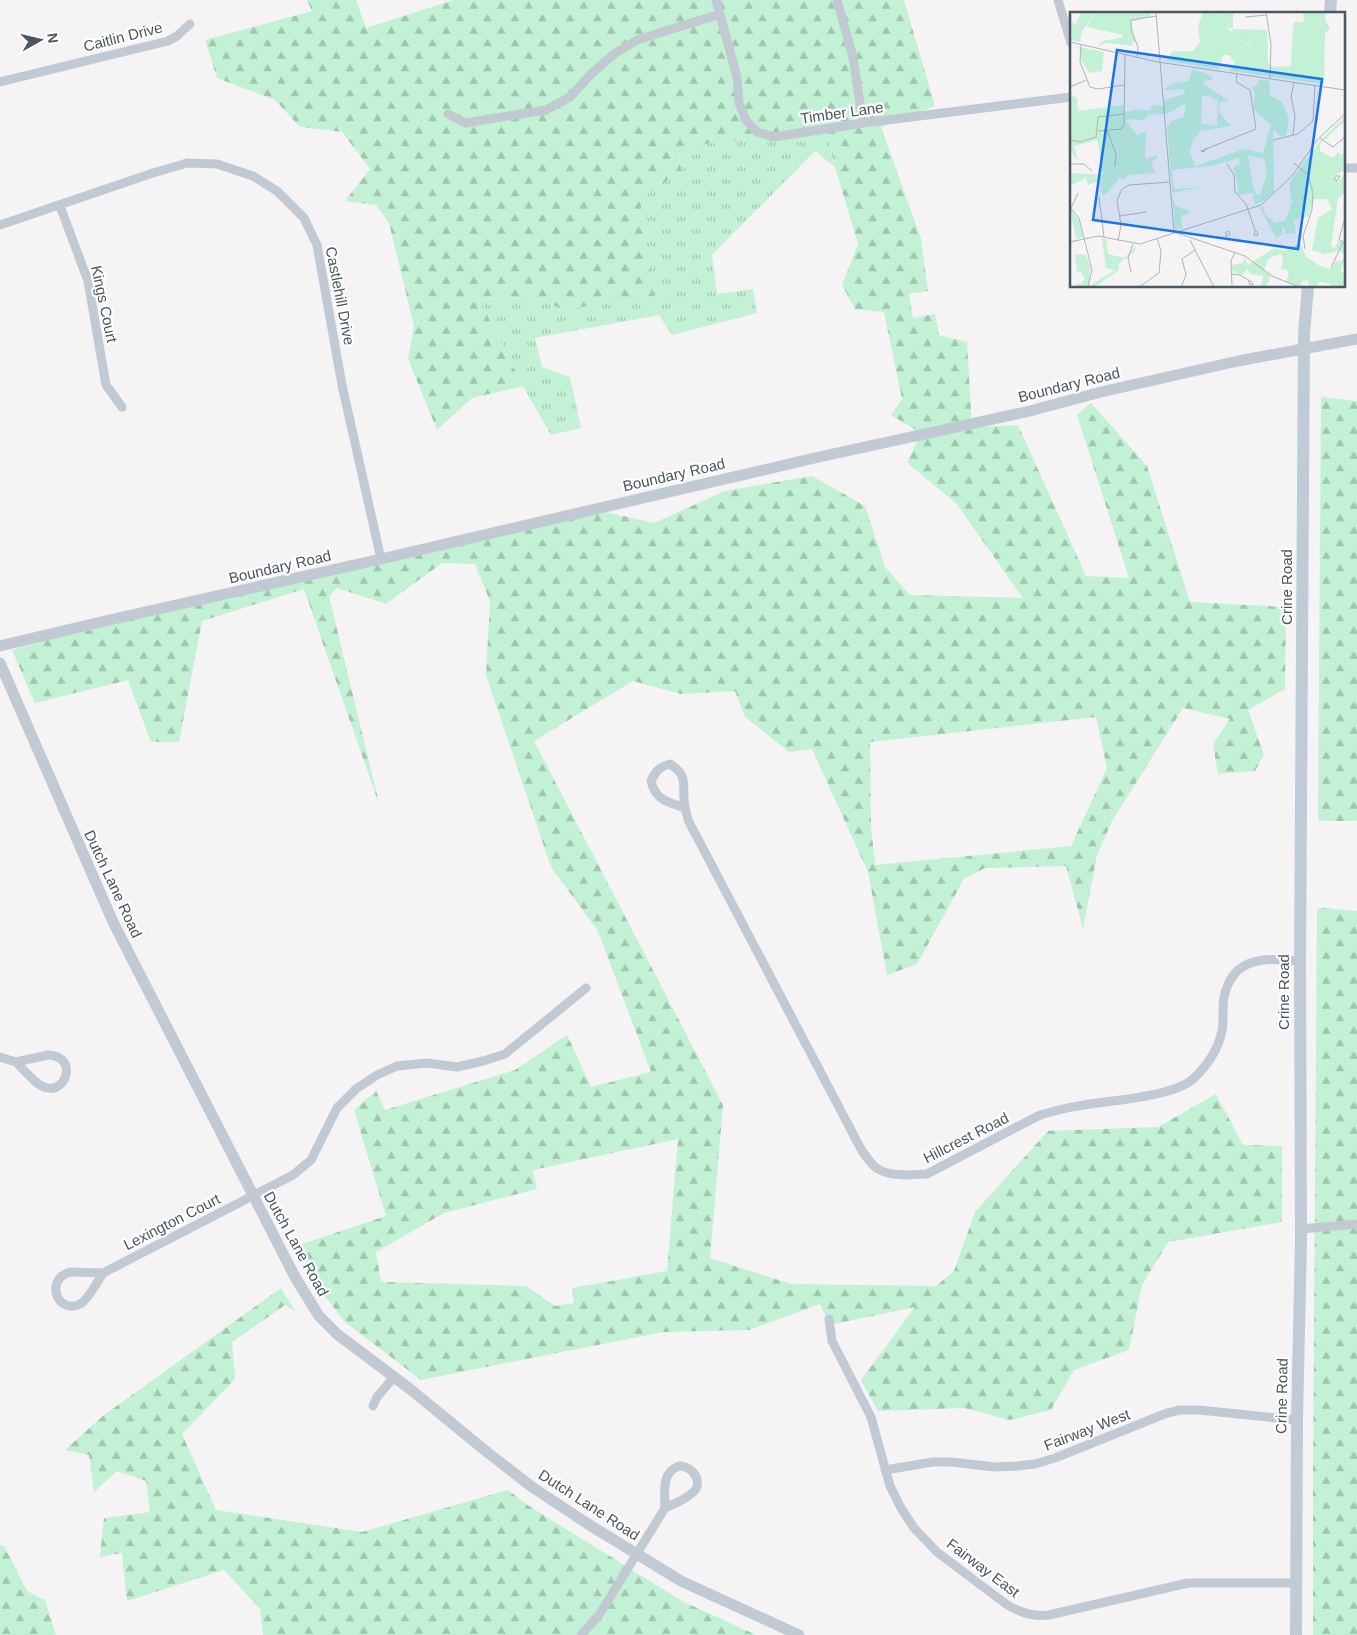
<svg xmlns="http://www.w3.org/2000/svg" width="1357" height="1635" font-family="Arial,sans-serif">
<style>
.grass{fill:url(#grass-tufts)}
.forest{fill:url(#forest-firs);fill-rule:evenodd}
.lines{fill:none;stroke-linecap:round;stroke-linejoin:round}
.minor{stroke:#c1cad2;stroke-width:9}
.tertiary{stroke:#c1cad2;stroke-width:11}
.secondary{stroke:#c1cbd6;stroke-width:12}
.labels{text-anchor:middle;stroke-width:4.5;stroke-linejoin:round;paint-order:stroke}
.street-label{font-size:15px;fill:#4a5661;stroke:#fff}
.inset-road{fill:none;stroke:#b1b4b9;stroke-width:1}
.view{fill:#1a73e8;fill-opacity:0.15;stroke:#1a73e8;stroke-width:2.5}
.inset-edge{fill:none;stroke:#4a5661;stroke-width:2.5}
</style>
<defs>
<pattern id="grass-tufts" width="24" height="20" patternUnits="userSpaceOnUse" patternTransform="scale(1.25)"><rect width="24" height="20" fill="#c3f1d5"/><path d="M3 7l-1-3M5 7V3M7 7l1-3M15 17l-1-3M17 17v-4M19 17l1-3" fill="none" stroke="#a0c6b0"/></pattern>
<pattern id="forest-firs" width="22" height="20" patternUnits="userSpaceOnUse" patternTransform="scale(1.25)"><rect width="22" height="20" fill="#c3f1d5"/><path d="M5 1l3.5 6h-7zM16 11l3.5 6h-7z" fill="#a0c6b0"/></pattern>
</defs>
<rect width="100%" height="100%" fill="#f5f3f3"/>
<path class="grass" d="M827,130L835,167L815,151L712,255L717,294L753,289L757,313L672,335L659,315L535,338L542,367L570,377L581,428L551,435L523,386L479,299L537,297L563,310L653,296L640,198L681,171L678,147Z"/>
<path class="forest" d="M307,0H356L366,28L454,0H904L935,106L881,127L921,239L928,291L909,294L913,318L935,314L939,335L967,342L972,427L1018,425L1086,576L1129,578L1077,415L1091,403L1147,466L1190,602L1286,607L1285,689L1248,710L1264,755L1255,771L1218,774L1213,744L1230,719L1183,708L1112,821L1097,855L1083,929L1066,866L985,868L964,879L917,964L887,975L868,872L812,749L789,752L745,717L735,691L681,694L633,681L534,741L723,1105L710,1258L791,1284L936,1286L954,1271L975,1212L1048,1131L1158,1127L1216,1094L1243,1145L1282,1146V1222L1168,1242L1142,1285L1129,1350L1074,1370L1051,1410L1010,1420L964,1408L878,1411L861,1380L915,1307L830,1325L820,1304L749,1330L663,1332L421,1380L345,1322L318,1287L296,1246L386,1216L354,1110L376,1091L385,1110L515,1070L567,1035L591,1087L651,1072L598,931L551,867L486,675L490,601L475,564L442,563L386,604L337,588L329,596L380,807L304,589L202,621L179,742H151L128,680L35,703L12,650L99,624L593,509L654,523L725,491L812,476L865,506L885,567L910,595L1023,598L956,503L907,463L921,433L891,415L902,399L884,312L855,309L842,285L858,244L835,167L827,130L678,147L681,171L640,199L654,296L563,310L537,297L479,299L523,386L472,398L437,430L408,359L414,326L389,223L376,205L345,201L370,169L342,132L300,127L275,100L217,78L205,40L312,11ZM1096,717L1107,768L1071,846L875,865L871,826L870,742ZM678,1139L667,1271L572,1288L574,1303L555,1306L526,1286L381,1282L376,1252L444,1213L537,1189L533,1170Z
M1321,397L1357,401V821H1318Z
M1323,908L1357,911V1635H1313V1477L1317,909Z
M281,1288L295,1311L285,1305L232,1342L235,1379L182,1434L216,1510L362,1532L508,1490L529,1506L682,1601L756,1635H263L260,1609L224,1570L127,1601L122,1553L100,1557L104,1518L150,1512L146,1481L117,1471L94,1492L89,1455L65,1450L104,1415Z
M0,1545L4,1546L27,1591L45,1600L56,1635H0Z"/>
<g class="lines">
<path class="minor" d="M716,0L737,77L739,103L746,120L757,132L774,137L863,123L1071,97
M837,0L853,57L863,123
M1058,0L1071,43
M0,82L168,41L177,36L190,24
M448,114L465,123L546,110L570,97L592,73L614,54L637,40L720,14
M1343,168H1357
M60,206L88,281L106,385L122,407
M0,225L153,173L187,163L217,164L253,176L277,191L304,218L317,245L342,385L381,559
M685,808C668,802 656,801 651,781C656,771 659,767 670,764C687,775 683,782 684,799C684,806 687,813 688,820L862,1151C867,1157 872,1166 878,1169C891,1177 913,1175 927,1174L1038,1116C1066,1106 1098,1103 1128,1099C1146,1096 1178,1092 1193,1079C1207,1066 1218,1050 1222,1031C1224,1020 1222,1008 1224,997C1233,955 1267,958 1300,961
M48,1055C80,1056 65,1099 42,1086C35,1083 22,1068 16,1062Z
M0,1057L16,1062
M1301,1229L1357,1224
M70,1272L103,1273C98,1281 88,1300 80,1304C59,1315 43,1281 70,1272Z
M103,1273L293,1175L311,1160L337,1108L356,1089L377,1075L397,1066L427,1063L457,1067L483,1061L505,1054L586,988
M829,1319L832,1341L871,1417L890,1486L901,1508L914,1528L937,1552L1006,1604C1020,1613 1033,1617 1049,1615L1188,1583H1296
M373,1406L377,1397L394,1377
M679,1466C694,1466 705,1484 691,1494C684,1500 674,1504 665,1508C665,1492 661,1472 679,1466Z
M885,1470L933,1462H951L995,1467L1017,1466L1035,1464L1055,1458L1167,1413L1180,1410H1199L1297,1420
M581,1635L599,1615L665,1508"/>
<path class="tertiary" d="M0,646L118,618L381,559L819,457L1026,412L1101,392L1238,361L1357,339
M0,663L113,922L295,1277L319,1316L337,1334L410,1389L487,1452L532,1487L588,1524L681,1581L799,1635"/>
<path class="secondary" d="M1330,14L1331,0
M1296,1635L1297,1420L1301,1240L1300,961L1304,334L1308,286"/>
</g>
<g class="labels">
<g class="street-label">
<text transform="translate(123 37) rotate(-14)" y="5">Caitlin Drive</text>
<text transform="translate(842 113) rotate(-8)" y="5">Timber Lane</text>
<text transform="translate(340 296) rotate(79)" y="5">Castlehill Drive</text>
<text transform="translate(104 304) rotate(78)" y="5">Kings Court</text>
<text transform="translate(1069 385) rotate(-14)" y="5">Boundary Road</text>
<text transform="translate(674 475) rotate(-13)" y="5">Boundary Road</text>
<text transform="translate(280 567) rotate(-13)" y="5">Boundary Road</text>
<text transform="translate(1287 587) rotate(-90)" y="5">Crine Road</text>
<text transform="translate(113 884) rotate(65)" y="5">Dutch Lane Road</text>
<text transform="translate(1284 992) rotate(-90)" y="5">Crine Road</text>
<text transform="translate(966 1138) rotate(-27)" y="5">Hillcrest Road</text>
<text transform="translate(172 1222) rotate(-27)" y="5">Lexington Court</text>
<text transform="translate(296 1244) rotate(61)" y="5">Dutch Lane Road</text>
<text transform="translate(1282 1396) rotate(-89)" y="5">Crine Road</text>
<text transform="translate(1087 1430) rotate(-21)" y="5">Fairway West</text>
<text transform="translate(589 1505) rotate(33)" y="5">Dutch Lane Road</text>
<text transform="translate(983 1568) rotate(37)" y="5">Fairway East</text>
</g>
</g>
<g transform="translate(1070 12)">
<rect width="275" height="275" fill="#f5f3f3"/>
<path d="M59,106L56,109L67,123L76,119L75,147L87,143V147L69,153L70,146L53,126L54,107Z" fill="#c3f1d5"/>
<path d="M11,0H30L23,4L12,19L10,30L0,28V15L3,10L6,13ZM133,0H150L147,7L203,55L221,54L223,14L224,10H234L233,0H256L255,7L260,16L255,21L254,72L160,59L165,51L159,43H153L149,57L96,49L102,39H123L130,30L128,14ZM122,57L142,64V69L135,67L133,72L159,89L150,90L149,100L161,114L131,119L123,128L120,141L126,154L174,137L193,141L201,113L183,97L185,83L182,75L188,72L189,67L199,69L200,84L212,90L219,106L216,123L211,125L203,117L204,180L195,188L185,193L182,181L169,183L166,180L169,179L163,155L170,153L169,146L141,154L102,158L104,177L131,175L102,181L105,194L119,199V202L111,204L112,216L105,218L97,115L102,109L114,105L116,91L97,102L78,103L73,108L54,107L53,126L59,131H72L69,153L81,149L85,161L58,163L54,168L50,165L36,182L32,183L30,169L18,173L16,166L0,174V161L33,163L27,128L4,134L8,149L0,138V82L7,86L8,99L53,93L55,100L69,97L79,99L83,93L93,94L94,88L114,82L115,77L93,78L102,72L119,69ZM139,83L148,89L147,114L131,112L132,84ZM178,143L194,147L197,162L190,183H187L183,174ZM275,105V109L250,132V139L263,146L268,140L271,143L275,140V158L264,164L268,170L275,162V180L268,187L261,233L264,237L269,228L275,231V243L269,239L254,242L242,238L248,206L262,197L257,187H244L239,204L224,208L226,221L215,222V216H212V223L206,226L190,196L193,194L195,203L206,211L216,208L222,190L219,171L251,128ZM0,195L9,209L13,225L6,227ZM32,227H36L38,242L54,246L66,234L65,239L49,252V258L25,275H8L5,271L11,272L15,267L11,260H7L5,242L16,243L20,254L19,274L45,258L36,256ZM230,230L236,245L250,254L261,257L266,249L270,250L275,245L271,259L275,263V275H260L261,272L250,270L246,275H239L238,268L232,269L231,275L215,270L219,263L217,258L211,257L213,246L211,242L199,246L193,258L201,264L196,275H191L193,264L182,262L177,257L172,263L162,259V253L173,251V244L178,253L204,236L215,239Z" fill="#c3f1d5" fill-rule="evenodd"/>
<path d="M53,0L68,9H61L66,29L61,32L64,34L36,31L27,35L33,29L53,25ZM150,0H163V17L197,18L198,59L187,51L193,47L190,44H181L180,34L163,21L162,17L151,13L147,7ZM9,35L34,40L32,59L20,61L11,48Z" fill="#c3f1d5"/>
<path d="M30,0H81L80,5L61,9V18L55,20L59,30L53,23L17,15L23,4Z" fill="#c3f1d5"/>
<path class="inset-road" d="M86,0L104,220L175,244L202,264L229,275M196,0L201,32L200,67M175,5L197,3M0,30L88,50L275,78M11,33L10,50L20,75L28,77L54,73M67,46L68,35L61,18V8L87,4M0,75L16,68M37,118L46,142L45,154M28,119L51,117L54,113L55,43M223,123L225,104L221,85L224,70M250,126L263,135L275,125M0,128L10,130L26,125L28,105L54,102M203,128L228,122L243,109L245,73M136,136L134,140L131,139L186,117L180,78L166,70L167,62M224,151L238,163L243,181L242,198L233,224L235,237M0,152H14L22,159M157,152L164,163L165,180L176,192L185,218M266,164H270L267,169L264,167ZM29,185L34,225M0,195L9,206L22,258L18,275M1,196L8,181M50,204L76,200M275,206L269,227L275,231M185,218L188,221L187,224L184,223ZM158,219L160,222L156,225V220ZM120,228L144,275M48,229L51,213L47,188L52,177L59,173L100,170M0,230L28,224L70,232L191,193L222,164L248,127L275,102M261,256L273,230M61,260L58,246L63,232M161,262L170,263L178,268M178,268L182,270L183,273H180ZM162,273L161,249L165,240M69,275L89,261L91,239L87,226M111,275L116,263L112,247L125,238"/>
<path class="view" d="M47,38L252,67L228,237L23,208Z"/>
<rect width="275" height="275" class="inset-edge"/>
</g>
<g transform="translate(40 40) rotate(82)" stroke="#ffffff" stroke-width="4" paint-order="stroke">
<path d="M0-4L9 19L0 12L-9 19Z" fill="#4a5661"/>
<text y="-8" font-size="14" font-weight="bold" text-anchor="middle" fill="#4a5661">N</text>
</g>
</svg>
